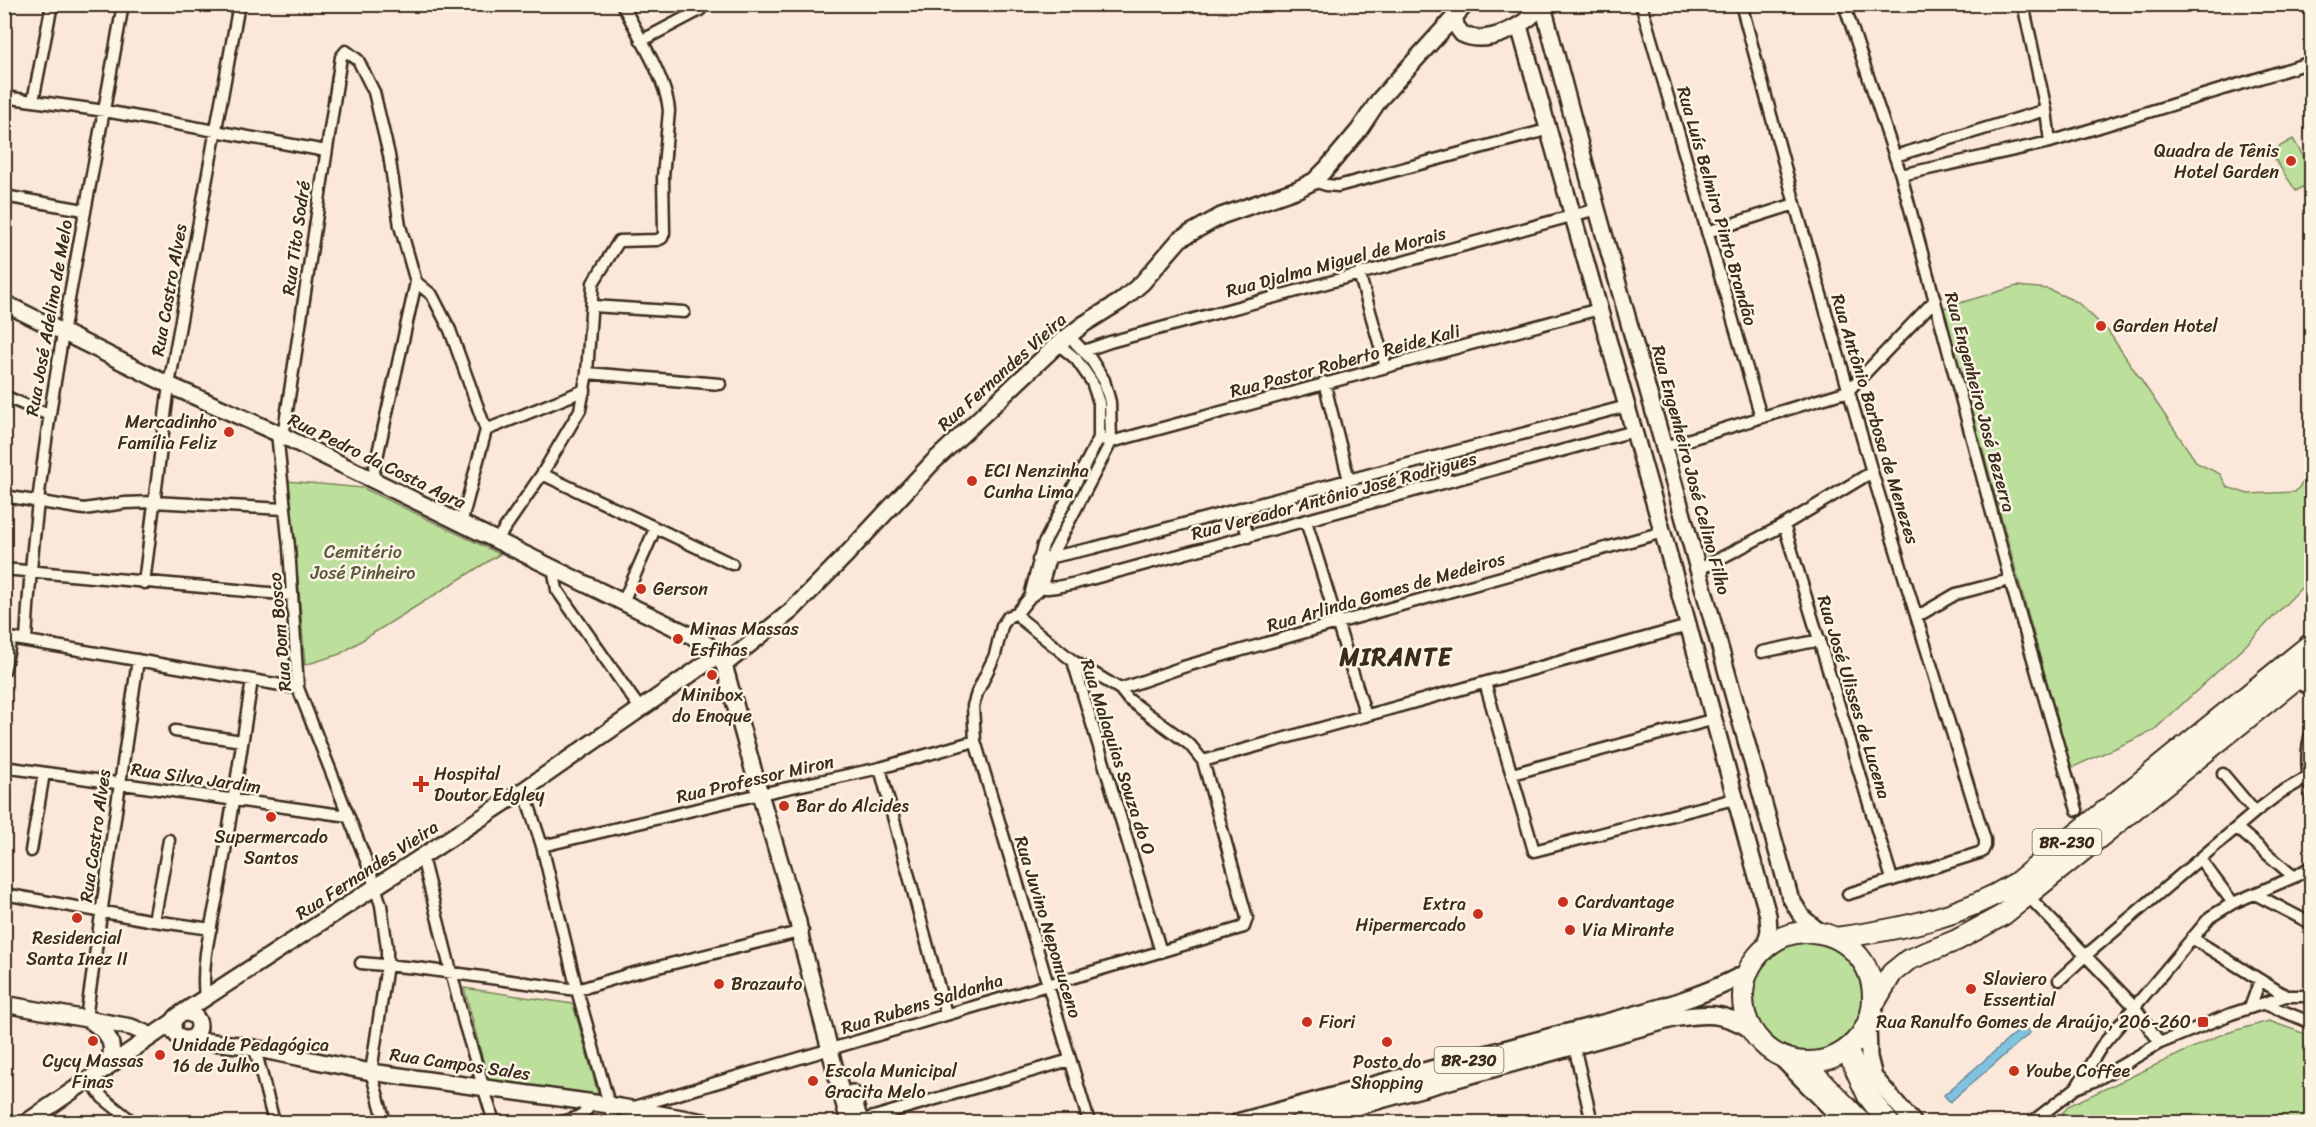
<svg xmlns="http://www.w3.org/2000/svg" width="2316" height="1127" font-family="Sriracha,sans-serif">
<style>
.green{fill:#bce09b;stroke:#7c855c;stroke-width:1.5}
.water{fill:#80c3e1;stroke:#648693;stroke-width:1.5}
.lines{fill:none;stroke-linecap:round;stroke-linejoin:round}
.street-casing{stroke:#3b2a1e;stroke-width:15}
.secondary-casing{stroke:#3b2a1e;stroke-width:20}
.primary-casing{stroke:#3b2a1e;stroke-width:21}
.highway-casing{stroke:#3b2a1e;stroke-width:24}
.street{stroke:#fcf5e5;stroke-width:10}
.secondary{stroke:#fcf5e5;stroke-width:15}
.primary{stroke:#fcf5e5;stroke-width:16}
.highway{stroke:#fcf5e5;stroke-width:20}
.poi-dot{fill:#c8321e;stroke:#fcf5e5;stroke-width:2}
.labels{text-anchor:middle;stroke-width:5;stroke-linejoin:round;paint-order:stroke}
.shield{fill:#fcf5e5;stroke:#75675a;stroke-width:1.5}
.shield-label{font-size:16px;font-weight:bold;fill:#3b2a1e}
.poi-label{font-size:18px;fill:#3b2a1e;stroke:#fcf5e5;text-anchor:start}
.street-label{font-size:18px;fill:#3b2a1e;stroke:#fcf5e5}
.park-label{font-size:18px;fill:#5b583d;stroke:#fcf5e5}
.district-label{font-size:24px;font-weight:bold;letter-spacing:1.5px;fill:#3b2a1e;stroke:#fcf5e5}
</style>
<rect width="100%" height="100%" fill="#fbe8db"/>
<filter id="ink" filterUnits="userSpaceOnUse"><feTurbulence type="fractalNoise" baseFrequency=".0167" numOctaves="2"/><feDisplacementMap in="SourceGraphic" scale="12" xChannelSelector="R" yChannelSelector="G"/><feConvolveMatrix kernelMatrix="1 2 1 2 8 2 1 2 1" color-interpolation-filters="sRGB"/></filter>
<g filter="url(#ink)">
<path class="green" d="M2293,139L2311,169V182L2296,191L2270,152Z
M2017,286L2048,289L2077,302L2108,331L2197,463L2220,474L2227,487L2248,494L2295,492L2311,473V578L2245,646L2153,731L2071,768L1943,308Z
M287,481L363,488L500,554L340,654L305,665L299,590Z
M1753 998a56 56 0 1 1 112 0a56 56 0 1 1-112 0Z
M464,988L573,1004L600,1101L489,1083Z
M2269,1021L2311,1036V1122L2054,1121L2070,1105L2220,1035Z"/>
<path class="water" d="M2024,1026L2030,1033L1950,1102L1944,1095Z"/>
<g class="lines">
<g class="street-casing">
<path id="street" d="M1641,4L1761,417
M1741,4L1795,204L1872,472L1985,840V846L1982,852L1848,894
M1844,4L1901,175L2010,580L2077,810
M2023,4L2046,110L2050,142L2312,62
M641,41L700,10L701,4
M4,97L105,111L326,151
M33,101L52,4
M1895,156L2046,110
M1901,175L2050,142
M1314,181L1326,185L1338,186L1539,132
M4,196L84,210
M1707,232L1795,204
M1359,273L1386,367
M593,306L684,312
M1084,351L1110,342L1597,209
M587,373L720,384
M1324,382L1349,480
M4,396L49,415
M486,430L585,390
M277,433L289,547L298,688L369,868L381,905L387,948V965L371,1072L385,1122
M283,437L341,57L346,51L358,60L374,92L389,155L400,226L416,282L432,295L450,330L486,430
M1099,438L1111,442L1599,309
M1664,447L1848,391L1935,300
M1439,456L1446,482
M542,474L732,564
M372,480L416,282
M4,496L84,509L125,503L153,502L284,509
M1240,508L1248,537
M1306,521L1366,716
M461,524L486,430
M1784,525L1892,879
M496,541L542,474L580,410L587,373L593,283L619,241L657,240L662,238L664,233L663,177L669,111C667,80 637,33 622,4
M1038,560L1093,548L1627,406
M553,568L557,590L641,710
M4,569L292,595
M1698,570L1784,525L1872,472
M144,583L169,385L239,4
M1033,587C1047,590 1062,586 1076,583L1634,431
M1041,589L1030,597L1017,613L1008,617L1002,626L995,655L977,693L973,706L975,741L1089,1122
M1041,589L1050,558L1111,442L1110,402L1104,380L1090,358L1068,335
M1031,592L1043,545L1099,438V403L1092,382L1076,359L1058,344
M623,602L655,529
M1017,613L1022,620L1073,661L1161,952
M1918,616L1956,594L2010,580
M4,637L298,688
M26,640C37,425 87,216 123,4
M1762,652L1820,640
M4,671L11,639
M2293,681L2312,690
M1485,683L1534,851L1734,799
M1120,689L1183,667L1337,623L1663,532
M175,731L242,741
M2312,731C2304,753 2308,778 2312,801
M1203,761L1688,626
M4,767L348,816
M880,768L946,1014
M1512,774L1715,719
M2223,774L2255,812
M524,790L542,846L577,990L614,1122
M2237,828L2294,877
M542,846L760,794L880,768L975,741
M31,851L44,773
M422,857L464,1023L494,1122
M2200,859L2233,903
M4,894L154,921L211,929
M2255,894L2312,924
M2029,897L2134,1006L2160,1043
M154,921L169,840
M2192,938L2286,996H2312
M361,963L417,968L577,990L630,974L803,931
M2059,980L2085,956L2255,812L2280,793L2308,777
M205,997C200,957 215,915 221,875C232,810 242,745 252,680
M2265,1004L2312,1023
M2250,1008L2260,980
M86,1018L138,660
M1574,1046L1592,1122
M255,1049L274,1122
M90,1080L103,1098L133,1122
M2076,1088L2101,1047L2210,917L2233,903L2294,877L2312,866
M634,1107L1244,927L1247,918L1203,761L1190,745L1128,699L1120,689L1073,661
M860,1121L1070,1060
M561,1122C575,1119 584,1116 592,1103
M2032,1122L2076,1088L2098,1079L2160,1043L2231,1014L2286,996"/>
</g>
<g class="secondary-casing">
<path id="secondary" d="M1543,6L1597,209L1790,897L1802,917L1821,933
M1455,19L1456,26L1462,34C1488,47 1527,25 1543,4
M1519,26C1566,194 1615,362 1662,530C1698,658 1731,787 1768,915L1769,931L1764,949
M4,303L169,385L277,433L692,636L708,645L724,665L760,794L798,922L801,940L849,1122
M724,665L791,611L847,554L933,462L1058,344L1084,324L1121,301L1142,283L1180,239L1221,216L1298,189L1314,181L1327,168L1359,130L1379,100L1466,4
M4,1004L131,1027L152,1036
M173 1026a13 13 0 1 1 26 0a13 13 0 1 1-26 0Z
M182,1013L524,790L718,655
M91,1021C111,1035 117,1046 106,1069
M1868,1024L1869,1057L1874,1077L1913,1122
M187,1039L238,1045L371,1072L609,1105L704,1122
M1779,1056L1844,1122
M852,1093L860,1122
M27,1122L174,1021"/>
</g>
<g class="primary-casing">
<path id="primary" d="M1239,1122C1344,1094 1449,1064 1554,1036C1616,1020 1693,1003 1748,972
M1300,1122L1675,1018C1707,1013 1722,1012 1751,1029"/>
</g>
<g class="highway-casing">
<path id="highway" d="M1743 997a65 65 0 1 1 130 0a65 65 0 1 1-130 0Z
M1836,938C1901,929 1959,918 2016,883L2312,643
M1873,1005L1892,973L1908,960L1957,940L2003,915L2312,666
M1847,1050L1868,1096L1888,1122
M1804,1063L1861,1122"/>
</g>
<use href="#street" class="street"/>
<use href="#secondary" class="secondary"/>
<use href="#primary" class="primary"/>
<use href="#highway" class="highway"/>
</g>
</g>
<g class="poi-dot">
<circle cx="2291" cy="161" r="6"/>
<circle cx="2101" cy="326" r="6"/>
<circle cx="229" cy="432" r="6"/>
<circle cx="972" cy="481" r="6"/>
<circle cx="641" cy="589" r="6"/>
<circle cx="678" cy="639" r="6"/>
<circle cx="712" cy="675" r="6"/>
<path d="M418 775h6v6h6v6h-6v6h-6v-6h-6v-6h6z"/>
<circle cx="784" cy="806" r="6"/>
<circle cx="271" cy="817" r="6"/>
<circle cx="1563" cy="902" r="6"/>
<circle cx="1478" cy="914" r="6"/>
<circle cx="77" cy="918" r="6"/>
<circle cx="1570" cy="930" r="6"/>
<circle cx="719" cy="984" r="6"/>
<circle cx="1971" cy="989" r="6"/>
<circle cx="1307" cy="1022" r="6"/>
<rect x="2197" y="1016" width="12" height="12" rx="3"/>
<circle cx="93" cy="1041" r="6"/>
<circle cx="1387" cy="1042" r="6"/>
<circle cx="160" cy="1055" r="6"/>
<circle cx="2014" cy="1071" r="6"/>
<circle cx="813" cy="1081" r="6"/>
</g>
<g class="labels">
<g class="shield">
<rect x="2032.5" y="829" width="69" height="26" rx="4.5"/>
<rect x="1434.5" y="1047" width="69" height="26" rx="4.5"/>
</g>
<g class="shield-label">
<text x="2067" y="848">BR-230</text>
<text x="1469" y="1066">BR-230</text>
</g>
<g class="poi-label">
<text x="2279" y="157" text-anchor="end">Quadra de Tênis<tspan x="2279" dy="21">Hotel Garden</tspan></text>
<text x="2113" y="332">Garden Hotel</text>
<text x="217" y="428" text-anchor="end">Mercadinho<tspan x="217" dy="21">Família Feliz</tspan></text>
<text x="984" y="477">ECI Nenzinha<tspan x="984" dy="21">Cunha Lima</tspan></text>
<text x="653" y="595">Gerson</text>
<text x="690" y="635">Minas Massas<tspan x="690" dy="21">Esfihas</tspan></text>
<text x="712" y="701" text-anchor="middle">Minibox<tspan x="712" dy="21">do Enoque</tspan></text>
<text x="434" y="780">Hospital<tspan x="434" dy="21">Doutor Edgley</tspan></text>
<text x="796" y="812">Bar do Alcides</text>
<text x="271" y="843" text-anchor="middle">Supermercado<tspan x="271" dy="21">Santos</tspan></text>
<text x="1575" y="908">Cardvantage</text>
<text x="1466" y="910" text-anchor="end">Extra<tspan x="1466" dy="21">Hipermercado</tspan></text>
<text x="1582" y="936">Via Mirante</text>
<text x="77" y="944" text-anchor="middle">Residencial<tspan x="77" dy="21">Santa Inez II</tspan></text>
<text x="1983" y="985">Slaviero<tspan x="1983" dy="21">Essential</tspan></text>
<text x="731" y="990">Brazauto</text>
<text x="1319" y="1028">Fiori</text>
<text x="2191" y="1028" text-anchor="end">Rua Ranulfo Gomes de Araújo, 206-260</text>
<text x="172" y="1051">Unidade Pedagógica<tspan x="172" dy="21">16 de Julho</tspan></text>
<text x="93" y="1067" text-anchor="middle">Cycy Massas<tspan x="93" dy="21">Finas</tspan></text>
<text x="1387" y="1068" text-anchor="middle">Posto do<tspan x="1387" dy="21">Shopping</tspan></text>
<text x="825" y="1077">Escola Municipal<tspan x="825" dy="21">Gracita Melo</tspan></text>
<text x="2026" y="1077">Yoube Coffee</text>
</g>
<g class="street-label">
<text transform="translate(1717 206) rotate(74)" y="6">Rua Luís Belmiro Pinto Brandão</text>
<text transform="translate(296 238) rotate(-82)" y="6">Rua Tito Sodré</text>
<text transform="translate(1336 262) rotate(-15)" y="6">Rua Djalma Miguel de Morais</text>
<text transform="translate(169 290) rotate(-80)" y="6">Rua Castro Alves</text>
<text transform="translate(49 318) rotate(-80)" y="6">Rua José Adelino de Melo</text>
<text transform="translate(1345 361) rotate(-15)" y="6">Rua Pastor Roberto Reide Kali</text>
<text transform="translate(1002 372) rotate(-42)" y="6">Rua Fernandes Vieira</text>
<text transform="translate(1980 402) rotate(75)" y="6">Rua Engenheiro José Bezerra</text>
<text transform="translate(1875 419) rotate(73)" y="6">Rua Antônio Barbosa de Menezes</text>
<text transform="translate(377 461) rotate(26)" y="6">Rua Pedro da Costa Agra</text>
<text transform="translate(1691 470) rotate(75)" y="6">Rua Engenheiro José Celino Filho</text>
<text transform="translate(1334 496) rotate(-15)" y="6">Rua Vereador Antônio José Rodrigues</text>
<text transform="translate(1386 592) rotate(-16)" y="6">Rua Arlinda Gomes de Medeiros</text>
<text transform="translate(280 632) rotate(-95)" y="6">Rua Dom Bosco</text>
<text transform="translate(1854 697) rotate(73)" y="6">Rua José Ulisses de Lucena</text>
<text transform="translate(1118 757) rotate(72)" y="6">Rua Malaquias Souza do O</text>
<text transform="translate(196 778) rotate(8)" y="6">Rua Silva Jardim</text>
<text transform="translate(755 779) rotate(-13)" y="6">Rua Professor Miron</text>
<text transform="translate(95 836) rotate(-82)" y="6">Rua Castro Alves</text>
<text transform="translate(367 870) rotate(-33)" y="6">Rua Fernandes Vieira</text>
<text transform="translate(1048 927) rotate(73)" y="6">Rua Juvino Nepomuceno</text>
<text transform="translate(922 1004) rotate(-17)" y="6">Rua Rubens Saldanha</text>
<text transform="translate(460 1064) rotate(8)" y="6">Rua Campos Sales</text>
</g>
<g class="park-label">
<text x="363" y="558">Cemitério<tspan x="363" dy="21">José Pinheiro</tspan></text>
</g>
<g class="district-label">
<text x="1396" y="665">MIRANTE</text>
</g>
</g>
<rect width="2316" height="1127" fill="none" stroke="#fcf5e5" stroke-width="24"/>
<rect x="12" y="12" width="2292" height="1103" fill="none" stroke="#3b2a1e" stroke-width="2" filter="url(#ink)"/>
</svg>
